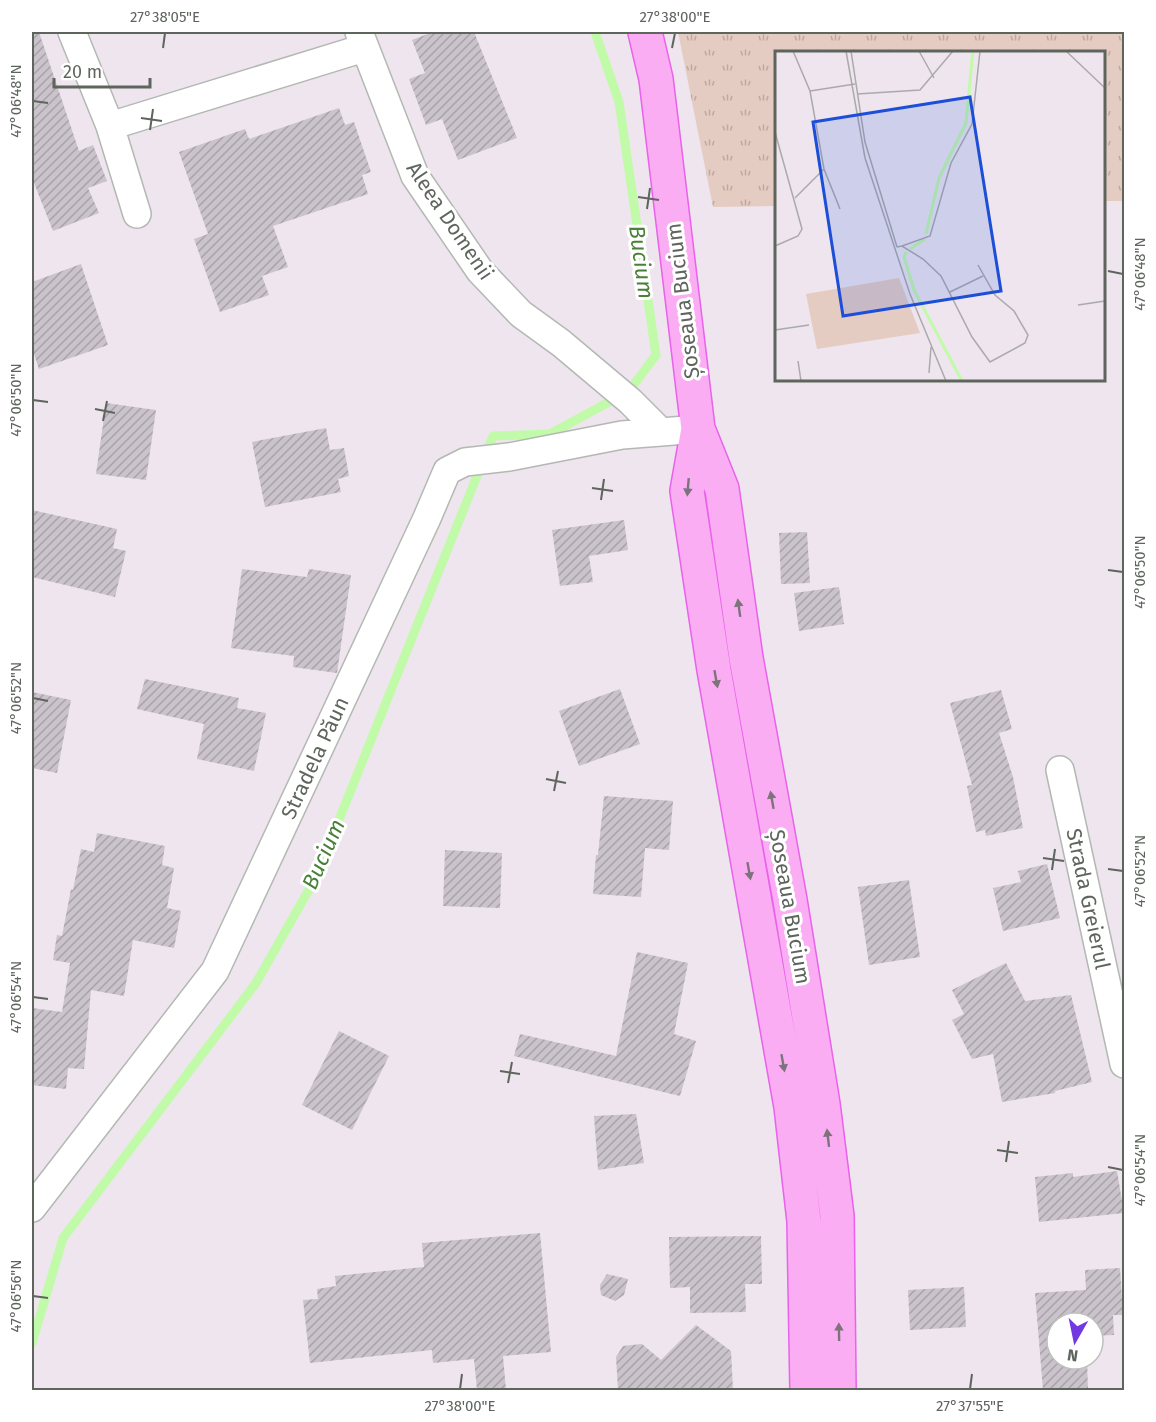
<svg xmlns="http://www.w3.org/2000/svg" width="1156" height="1422" font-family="'Fira Sans',sans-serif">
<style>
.grass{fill:url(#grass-tufts)}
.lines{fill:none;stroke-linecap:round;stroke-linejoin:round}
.stream{stroke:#c1fba9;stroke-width:9}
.building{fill:url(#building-hatch)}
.street-casing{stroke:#b3b9b2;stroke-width:30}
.primary-casing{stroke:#e962eb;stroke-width:36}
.street{stroke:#fff;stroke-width:27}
.primary{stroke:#fbadf3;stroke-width:33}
.oneway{fill:#7d737b}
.ticks{fill:none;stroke:#5e655d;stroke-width:2}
.labels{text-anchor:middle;stroke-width:6;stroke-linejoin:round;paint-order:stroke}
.street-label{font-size:21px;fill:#5e655d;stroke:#fff}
.water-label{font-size:22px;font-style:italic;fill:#488137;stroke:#fff}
.inset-river{fill:none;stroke:#c1fba9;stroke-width:3}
.inset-road{fill:none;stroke:#abaaab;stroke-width:1.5}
.view{fill:#1d4ed8;fill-opacity:0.15;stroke:#1d4ed8;stroke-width:3}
.inset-edge{fill:none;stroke:#5e655d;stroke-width:3}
.neatline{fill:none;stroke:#5e655d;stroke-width:2}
.ticks-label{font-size:15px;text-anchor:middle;fill:#5e655d}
</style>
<defs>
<pattern id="grass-tufts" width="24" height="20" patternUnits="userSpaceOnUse" patternTransform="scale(1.5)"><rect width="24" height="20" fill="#e5ccc3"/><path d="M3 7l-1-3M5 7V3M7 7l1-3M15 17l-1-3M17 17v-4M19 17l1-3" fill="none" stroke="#bda9a2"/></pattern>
<pattern id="building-hatch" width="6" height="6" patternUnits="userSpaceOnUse" patternTransform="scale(1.5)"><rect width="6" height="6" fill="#cbc3cc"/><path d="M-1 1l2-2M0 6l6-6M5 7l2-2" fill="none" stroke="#a8a2a9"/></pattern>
</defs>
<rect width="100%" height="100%" fill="#eee5ee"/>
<path class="grass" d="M678,32H1124V201H1104V52H776V206L713,207Z"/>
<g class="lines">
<path class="stream" d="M595,32L619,102L656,355L635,383
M32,1343L63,1238L256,983L316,877L493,436L550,434L609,402"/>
</g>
<path class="building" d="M32,32H39L79,151L93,145L107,181L88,188L99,213L53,231L32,178Z
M433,32H474L517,138L458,160L442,119L426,125L409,79L425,73L412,40Z
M339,108L345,125L354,122L371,172L362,175L368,194L273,226L288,267L262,276L269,295L220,312L194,239L208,234L179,152L245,129L249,139Z
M81,264L108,345L39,369L32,348V282Z
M106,403L156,410L146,480L96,474Z
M326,428L330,450L344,448L349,476L338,479L341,492L265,507L252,442Z
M32,510L117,529L113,548L126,551L115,597L32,577Z
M624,520L628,550L589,556L593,582L560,586L552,530Z
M807,532L810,583L781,584L779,533Z
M242,569L307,577L309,569L351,575L337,673L293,667L294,656L231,648Z
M839,587L844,624L799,631L794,593Z
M145,679L239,698L237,708L266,713L254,771L197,759L204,724L137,709Z
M620,689L640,744L579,766L559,711Z
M1001,690L1012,729L999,733L1013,777L1023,828L986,836L985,830L976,832L967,786L972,785L950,703Z
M32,692L71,700L57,773L32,768Z
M604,796L673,801L669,850L645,848L641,897L593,894L596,855H598Z
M97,833L165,846L162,865L174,868L167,908L181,911L174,948L133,940L124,996L91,990L84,1069L68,1068L66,1089L32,1085V1008L62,1012L70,963L53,960L57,935L62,936L71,889L73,890L81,849L94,852Z
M445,850L502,853L500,908L443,906Z
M1047,864L1060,918L1003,931L993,888L1021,882L1018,871Z
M909,880L920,957L869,965L858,887Z
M637,952L688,963L674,1034L696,1041L680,1096L514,1056L520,1034L616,1056Z
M1006,963L1025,1001L1071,995L1092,1082L1055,1091V1093L1002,1102L993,1054L972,1059L952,1020L964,1014L952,990Z
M339,1031L389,1056L352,1130L302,1105Z
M636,1114L644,1163L598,1170L594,1116Z
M1117,1171L1124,1213L1039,1222L1035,1177L1073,1173V1177Z
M540,1233L551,1352L503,1356L506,1390H477L474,1359L433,1363L432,1350L310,1363L303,1300L318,1299L317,1289L336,1286L335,1276L424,1267L422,1243Z
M761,1236L762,1284H745L746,1312L690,1313V1287L670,1288L669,1237Z
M1120,1268L1123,1315H1113L1114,1335L1093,1336V1323H1057V1359H1087L1088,1390H1043L1035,1293L1086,1290L1085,1270Z
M607,1274L628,1279L624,1295L615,1301L601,1295L600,1285Z
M964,1287L966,1327L910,1330L908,1290Z
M696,1325L731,1351L733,1390H618L616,1357L623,1346L642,1344L661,1360Z"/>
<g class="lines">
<g class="street-casing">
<path id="street" d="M72,32L110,126L137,214
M359,32L415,176L480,271L521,314L561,343L630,401L661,432L698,429
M110,126L364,48
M1060,770L1124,1064
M32,1208L215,971L427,518L447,471L465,462L509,457L622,435L661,432"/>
</g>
<g class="primary-casing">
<path id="primary" d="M645,32L656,79L698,429L722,489L746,658L790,900L823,1104L837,1216L839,1390
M698,429L687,491L714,670L791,1107L804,1221L807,1390"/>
</g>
<use href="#street" class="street"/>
<use href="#primary" class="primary"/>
</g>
<defs><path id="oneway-solid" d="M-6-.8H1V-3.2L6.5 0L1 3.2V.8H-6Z" transform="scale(1.5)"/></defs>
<g class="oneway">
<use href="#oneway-solid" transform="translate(688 487) rotate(95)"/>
<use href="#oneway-solid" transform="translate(739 608) rotate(-98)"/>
<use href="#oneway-solid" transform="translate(716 679) rotate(80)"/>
<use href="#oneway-solid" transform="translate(772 800) rotate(-100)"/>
<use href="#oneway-solid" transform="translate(749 871) rotate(80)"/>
<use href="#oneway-solid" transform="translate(783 1063) rotate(80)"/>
<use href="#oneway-solid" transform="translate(828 1138) rotate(-97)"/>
<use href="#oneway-solid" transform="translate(839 1332) rotate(-91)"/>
</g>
<path class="ticks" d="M163,48L165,33M672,48L675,33M33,101L48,103M141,118L162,121M150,130L153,109M638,197L659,200M647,209L650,188M1108,271L1123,274M33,400L48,402M95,409L115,413M103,421L107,401M592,488L613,491M601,500L604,479M1108,570L1123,572M33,698L48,701M546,779L566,783M554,791L558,771M1043,858L1064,861M1108,869L1123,871M1052,870L1055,849M33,997L48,999M500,1071L520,1074M508,1083L512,1062M997,1150L1018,1153M1006,1162L1009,1141M1108,1167L1123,1170M33,1296L48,1298M460,1389L462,1374M970,1389L972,1374"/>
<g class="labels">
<g class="street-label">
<text transform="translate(450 221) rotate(56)" y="7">Aleea Domenii</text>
<text transform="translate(683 301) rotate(-97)" y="7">Șoseaua Bucium</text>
<text transform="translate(315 758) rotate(-65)" y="7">Stradela Păun</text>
<text transform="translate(1088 899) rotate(78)" y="7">Strada Greierul</text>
<text transform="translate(790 907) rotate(80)" y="7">Șoseaua Bucium</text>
</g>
<g class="water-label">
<text transform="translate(642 262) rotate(82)" y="8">Bucium</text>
<text transform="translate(323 854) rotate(-66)" y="8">Bucium</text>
</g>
</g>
<g transform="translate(775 51)">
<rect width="330" height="330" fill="#eee5ee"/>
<path d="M124,227L145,282L42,298L31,243Z" fill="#e5ccc3"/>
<path class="inset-river" d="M151,183L164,127L191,72L198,0M135,198L150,188M131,201L129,206L139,239L187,330"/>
<path class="inset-road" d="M18,0L35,40L49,118L65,158M71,0L90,107L135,243L171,330M76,0L90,91L122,196M144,0L159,27M291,0L330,37M35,40L80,33M82,43L145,39L178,0M0,81L27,178L23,185L0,195M20,147L49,118M127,195L155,185L176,112L197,73L205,0M122,196L127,195L148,208L166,225L197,286L215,311L250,292L253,284L239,260L220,244L203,214M175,241L208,225M303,254L330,250M0,279L34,274M23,310L26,330M154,322L156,296"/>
<path class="view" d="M195,46L226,240L68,265L38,71Z"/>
<rect width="330" height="330" class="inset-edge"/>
</g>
<rect width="1156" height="1422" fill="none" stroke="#ffffff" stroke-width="66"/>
<g transform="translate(1075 1341) rotate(189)"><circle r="28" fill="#ffffff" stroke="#bfc1be" stroke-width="1.5"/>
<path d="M0-4.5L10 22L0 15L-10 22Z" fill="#7339e1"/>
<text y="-9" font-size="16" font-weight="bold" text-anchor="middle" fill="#5e655d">N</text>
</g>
<path d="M54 78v9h96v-9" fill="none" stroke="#5e655d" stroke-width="3"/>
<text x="63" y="78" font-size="18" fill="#5e655d" stroke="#ffffff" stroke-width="4.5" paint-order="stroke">20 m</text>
<rect x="33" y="33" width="1090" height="1356" class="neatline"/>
<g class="ticks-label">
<text x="165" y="22">27°38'05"E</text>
<text x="675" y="22">27°38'00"E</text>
<text transform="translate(16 101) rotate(-90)" y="5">47°06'48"N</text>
<text transform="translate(1140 274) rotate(-90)" y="5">47°06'48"N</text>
<text transform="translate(16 400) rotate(-90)" y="5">47°06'50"N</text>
<text transform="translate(1140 572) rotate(-90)" y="5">47°06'50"N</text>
<text transform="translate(16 698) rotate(-90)" y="5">47°06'52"N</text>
<text transform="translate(1140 871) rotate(-90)" y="5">47°06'52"N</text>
<text transform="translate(16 997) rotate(-90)" y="5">47°06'54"N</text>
<text transform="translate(1140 1170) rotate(-90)" y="5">47°06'54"N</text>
<text transform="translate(16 1296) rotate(-90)" y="5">47°06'56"N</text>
<text x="460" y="1411">27°38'00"E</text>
<text x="970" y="1411">27°37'55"E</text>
</g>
</svg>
